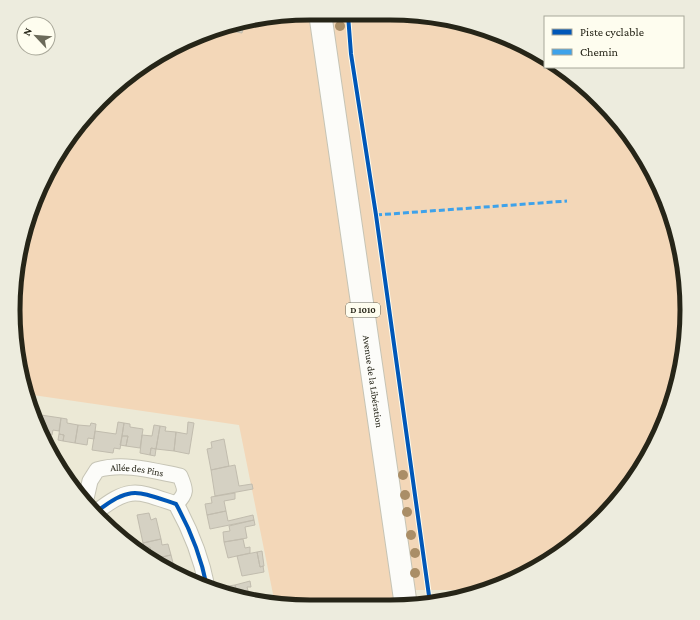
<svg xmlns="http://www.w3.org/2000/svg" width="700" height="620" font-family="'Crimson Pro',serif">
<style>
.green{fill:#f3d7b8}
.building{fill:#d5d1c3;stroke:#c1bcae}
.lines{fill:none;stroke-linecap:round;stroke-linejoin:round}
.minor-casing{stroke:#c6c4b5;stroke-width:17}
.primary-casing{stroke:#c6c4b5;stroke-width:24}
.minor{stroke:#fcfcf9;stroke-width:15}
.primary{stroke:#fcfcf9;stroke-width:22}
.quiet{stroke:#3ea2ea;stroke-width:3;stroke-dasharray:6 3;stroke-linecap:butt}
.cycleway-casing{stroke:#fefdef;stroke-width:6}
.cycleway{stroke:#0057b8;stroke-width:4}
.tree{fill:#aa8e67}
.labels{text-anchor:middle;stroke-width:4;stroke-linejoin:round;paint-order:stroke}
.shield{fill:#fefdef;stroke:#676658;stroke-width:1}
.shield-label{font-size:9px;font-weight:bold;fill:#262518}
.street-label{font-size:10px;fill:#262518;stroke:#fefdef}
.rim{fill:none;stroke:#262518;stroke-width:5}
</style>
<rect width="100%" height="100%" fill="#ece9d6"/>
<path class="green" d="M310,13L448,19L539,53L545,57V67H558L586,87L626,129L656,178L677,233L686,290L684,349L671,405L647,458L613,506L571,545L522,576L486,590H404L406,606H290L275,604L239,425L26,394L23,387L14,329L19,252L36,196L74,129L114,87L178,44L233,23Z"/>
<path class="building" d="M233,23L244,24L242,33L231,31Z
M34,414L61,418L59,431L53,430L52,435L42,433Z
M61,418L67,419V423L78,425L75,443L63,441L64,435L59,434Z
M118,422L124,423L120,449L114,448L113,453L92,450L95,431L116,434Z
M188,422L194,423L189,454L174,451L176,432L187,434Z
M91,423L96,424L94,439L88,438L87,445L75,443L78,425L90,426Z
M124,423L130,424V427L143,429L140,448L126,446L128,436H122Z
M154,425L160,426L156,449L151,448L150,455L140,453L142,435L152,436Z
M160,426L166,427L165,431L176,432L174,451L156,449Z
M59,434L64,435L63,441L58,440Z
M122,436H128L126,446L120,445Z
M224,439L229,466L211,470L207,449L212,448L211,442Z
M151,448L156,449L155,456L150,455Z
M235,465L239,486L252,484L253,489L215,496L211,470Z
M235,493V499L224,501L226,511L207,515L205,504L212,503L211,497Z
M226,511L228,521L253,515L254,520L210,529L207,515Z
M149,513L151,520L156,518L161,539L143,543L137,515Z
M254,520L255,525L245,527L247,538L224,542L223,532L230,531L229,526Z
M161,539L162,545L168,544L171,555L153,559L150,547L144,548L143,543Z
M243,539L245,548L250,547V553L228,558L224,542Z
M262,551L264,566L260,567L257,552Z
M257,552L260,567L263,566L264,572L242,576L237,556Z
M171,555L174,567L167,569L153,560V559Z
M174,567L175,573L167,569Z
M250,581L251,587H247L250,598L246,599L230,596L229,591L236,589L235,585Z
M235,585L236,589L229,591L228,586Z"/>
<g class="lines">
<g class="minor-casing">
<g id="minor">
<path id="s1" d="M85,503L90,481L97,470C124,462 154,471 180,476C186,490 187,493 176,504"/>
<path d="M95,513C130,485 137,491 176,504C191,531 201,556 207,587"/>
</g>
</g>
<g class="primary-casing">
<g id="primary">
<path id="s2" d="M320,13L406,606"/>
</g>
</g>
<use href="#minor" class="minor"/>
<use href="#primary" class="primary"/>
<path class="quiet" d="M376,215L567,201"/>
<g class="cycleway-casing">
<path id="cycleway" d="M348,15L351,54L376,215L430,603
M95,513C130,485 137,491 176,504C191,531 201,556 207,587"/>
</g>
<use href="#cycleway" class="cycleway"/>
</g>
<g class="tree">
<circle cx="340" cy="26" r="5"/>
<circle cx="403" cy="475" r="5"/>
<circle cx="405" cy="495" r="5"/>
<circle cx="407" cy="512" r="5"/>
<circle cx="411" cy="535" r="5"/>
<circle cx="415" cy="553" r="5"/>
<circle cx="415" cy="573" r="5"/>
</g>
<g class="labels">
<rect class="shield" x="346" y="303" width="34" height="14" rx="3"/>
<g class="shield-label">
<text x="363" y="313">D 1010</text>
</g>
<g class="street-label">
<text dy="4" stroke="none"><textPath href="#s2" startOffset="372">Avenue de la Libération</textPath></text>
<text dy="4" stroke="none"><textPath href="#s1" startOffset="76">Allée des Pins</textPath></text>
</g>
</g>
<path d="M0 0H700V620H0ZM310 20H390A290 290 0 0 1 680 310V310A290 290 0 0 1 390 600H310A290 290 0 0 1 20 310V310A290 290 0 0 1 310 20Z" fill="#edecde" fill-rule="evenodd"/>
<path class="rim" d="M310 20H390A290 290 0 0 1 680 310V310A290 290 0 0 1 390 600H310A290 290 0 0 1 20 310V310A290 290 0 0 1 310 20Z"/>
<rect x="544" y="16" width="140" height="52" fill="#fefdef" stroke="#a8a799"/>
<rect x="552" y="29" width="20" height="6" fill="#0057b8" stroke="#a8a799"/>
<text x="580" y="36" font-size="12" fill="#262518">Piste cyclable</text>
<rect x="552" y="49" width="20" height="6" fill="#3ea2ea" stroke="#a8a799"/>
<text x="580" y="56" font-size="12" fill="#262518">Chemin</text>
<g transform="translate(36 36) rotate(296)"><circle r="19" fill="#fefdef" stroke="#a8a799"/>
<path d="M0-3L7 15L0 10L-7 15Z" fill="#6b6a5a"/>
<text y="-6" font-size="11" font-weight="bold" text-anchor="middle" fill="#262518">N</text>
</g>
</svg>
